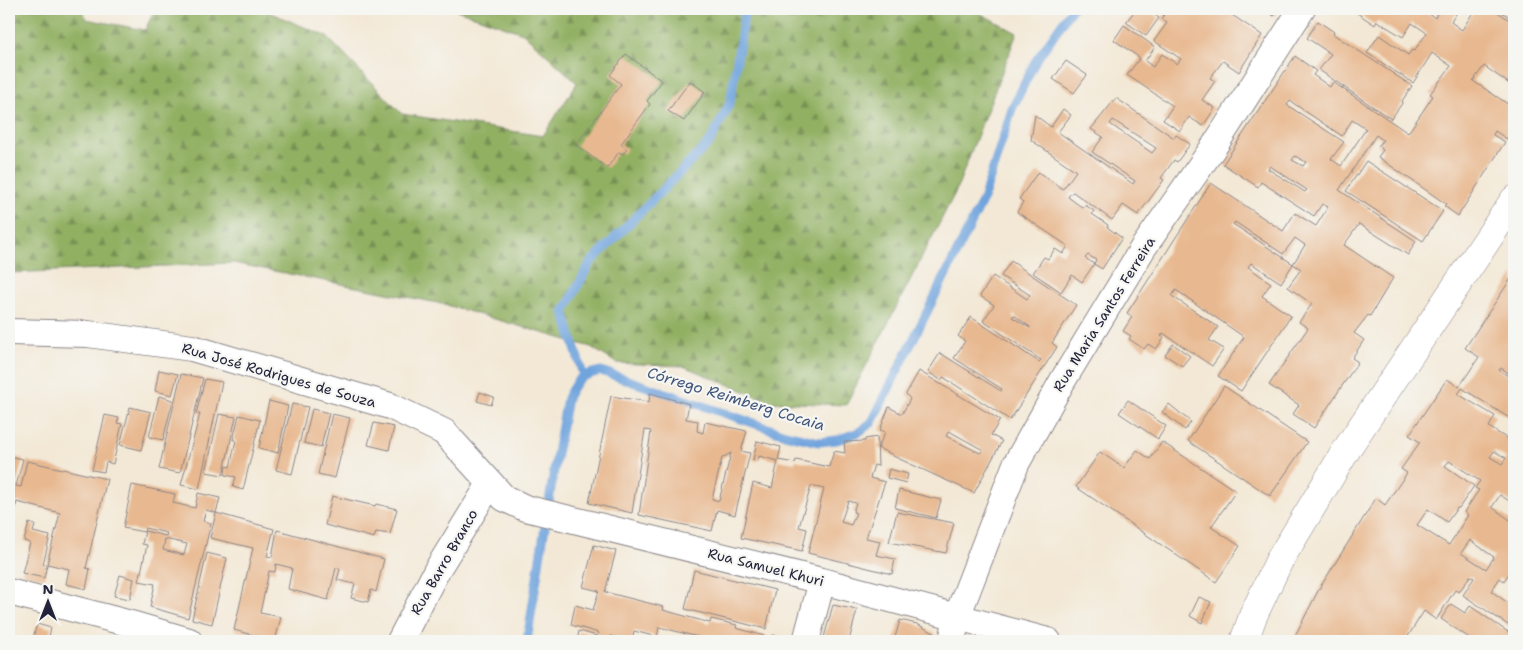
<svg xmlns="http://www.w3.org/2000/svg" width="1523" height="650" font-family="'Shantell Sans',sans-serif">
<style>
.forest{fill:url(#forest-firs);stroke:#5a694e}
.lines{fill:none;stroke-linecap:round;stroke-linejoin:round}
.stream{stroke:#71a4dd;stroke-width:9}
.building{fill:#e8b991;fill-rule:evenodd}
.street-casing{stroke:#8a8588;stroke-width:28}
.secondary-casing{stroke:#8a8588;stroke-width:29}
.street{stroke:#fff;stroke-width:26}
.secondary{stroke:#fff;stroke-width:28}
.labels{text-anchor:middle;stroke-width:4.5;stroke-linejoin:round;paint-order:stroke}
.street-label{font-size:14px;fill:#22223b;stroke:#f6f6f2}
.water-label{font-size:15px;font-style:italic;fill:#42567c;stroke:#f6f6f2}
</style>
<defs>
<pattern id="forest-firs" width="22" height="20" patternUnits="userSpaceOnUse" patternTransform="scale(1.25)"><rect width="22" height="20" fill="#91b062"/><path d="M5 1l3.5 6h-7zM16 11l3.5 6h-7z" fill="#768f52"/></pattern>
</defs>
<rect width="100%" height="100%" fill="#f6f6f2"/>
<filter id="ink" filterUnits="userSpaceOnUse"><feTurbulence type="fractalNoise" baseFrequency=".02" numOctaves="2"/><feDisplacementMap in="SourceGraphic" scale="10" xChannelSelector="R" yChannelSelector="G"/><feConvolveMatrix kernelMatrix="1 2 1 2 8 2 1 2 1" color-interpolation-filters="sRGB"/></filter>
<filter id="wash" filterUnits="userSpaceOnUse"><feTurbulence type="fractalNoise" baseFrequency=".0096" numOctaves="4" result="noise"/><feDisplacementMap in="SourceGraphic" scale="20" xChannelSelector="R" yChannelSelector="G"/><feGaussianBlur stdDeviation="1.12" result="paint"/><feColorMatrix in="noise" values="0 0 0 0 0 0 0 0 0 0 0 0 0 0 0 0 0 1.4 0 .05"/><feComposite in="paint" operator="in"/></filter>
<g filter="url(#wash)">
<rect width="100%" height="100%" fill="#f3e8d5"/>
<path class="forest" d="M9,9H82L86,19L145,30L155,9H261L326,36L402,114L543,136L577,83L523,33L454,9H972L1017,33L956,191L846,405L771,402L683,366L616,363L591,347L443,304L233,263L9,273Z"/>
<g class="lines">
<path class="stream" d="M583,375L564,312L590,263L710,142L730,103L744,16L747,9
M527,641L553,476L567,398C578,377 579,376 601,371L785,434L819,442L837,440L859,432L872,422L983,200L1012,109L1035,62L1072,9"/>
</g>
<g id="blocks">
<path class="building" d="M1136,9H1146L1159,18L1146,36L1126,22Z
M1168,9H1223L1262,35L1239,72L1223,61L1210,78L1215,81L1202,100L1215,108L1203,126L1189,117L1180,131L1163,120L1173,106L1127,75L1140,58L1114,40L1124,25L1155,47L1145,61L1153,67L1162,54L1177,64L1181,59L1154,41L1167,23L1161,19Z
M1263,9H1279L1274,16Z
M1351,9H1414L1420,12L1422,9L1435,18L1437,13L1430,9H1459L1451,22L1462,30L1475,9H1493L1514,23V87L1484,66L1473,81L1514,108V127L1507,139L1495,131L1493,135L1505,142L1458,216L1444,206L1446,204L1378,157L1383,150L1378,146L1383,140L1376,135L1339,190L1416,241L1408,255L1359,224L1344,245L1393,278L1370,316L1368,315L1354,333L1364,340L1352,358L1358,362L1314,428L1293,414L1299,405L1269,385L1308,328L1299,322L1312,304L1288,287L1301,269L1293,264L1281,283L1251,263L1248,267L1271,283L1262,296L1291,316L1241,391L1218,376L1244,337L1176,290L1172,296L1218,327L1209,340L1224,349L1212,366L1163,333L1161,336L1164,338L1156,349L1148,344L1144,349L1129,339L1131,336L1123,331L1132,317L1127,313L1211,183L1283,231L1295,213L1316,226L1328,207L1322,204L1314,216L1261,182L1258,187L1223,164L1295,56L1316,71L1313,75L1330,87L1333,82L1408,133L1433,96L1430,94L1451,66L1432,53L1413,83L1367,53L1379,35L1408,55L1412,50L1414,51L1427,33L1412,23L1403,37L1377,21L1375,25ZM1290,101L1342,136L1352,120L1366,129L1341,166L1331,159L1344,142L1287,105ZM1295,156L1306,162L1303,166L1292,160ZM1270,166L1307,190L1305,192L1268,169ZM1235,222L1283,254L1295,238L1305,245L1293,264L1233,224Z
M1497,9H1514V20Z
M1318,21L1334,32L1333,34L1412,86L1402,101L1403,102L1391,119L1319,70L1331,54L1307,38Z
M626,54L662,81L647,101L650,104L621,144L627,149L623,154L619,152L607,168L576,145L621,84L610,75Z
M1066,61L1087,75L1074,93L1053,79Z
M690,81L705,92L684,121L668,111Z
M1116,98L1174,138L1176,135L1190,144L1177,162L1174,160L1161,178L1164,180L1138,215L1123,205L1112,220L1073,192L1070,194L1068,197L1083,208L1085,205L1094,211L1092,214L1108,225L1107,227L1122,238L1102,269L1094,264L1096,260L1088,255L1085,258L1094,264L1082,282L1072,275L1061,292L1033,273L1044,257L1048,259L1055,249L1063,254L1068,246L1017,212L1023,202L1019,199L1038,172L1063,189L1076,171L1031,140L1035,115L1051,127L1063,109L1071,115L1058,132L1133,184L1135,181L1092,152L1103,137L1091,129ZM1113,120L1156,148L1152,153L1110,124Z
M1366,161L1443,211L1423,241L1346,191Z
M1011,261L1076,305L1052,343L1057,347L1010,420L943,377L941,380L928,372L940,353L1001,391L1002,389L954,358L965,341L958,336L971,317L1039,362L1041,360L983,321L994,305L980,296L993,276L1027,299L1030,295L1001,276ZM1014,315L1030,327V328L1012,317Z
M1514,274V377L1501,368L1499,370L1514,380V421L1462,388L1458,394L1495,416L1489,427L1506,438L1514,426V504L1500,495L1492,507L1514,523V556L1510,562L1514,564V566L1504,581L1500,578L1491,591L1514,607V641H1474L1441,619L1451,604L1465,613L1470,606L1508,632L1511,627L1463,595L1474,578L1470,576L1459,592L1455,590L1436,620L1424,611L1405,641H1294L1295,636L1319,589L1376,498L1385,505L1407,473L1401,469L1420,442L1409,435L1447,379L1459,387L1479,357L1465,348ZM1494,451L1506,458L1502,464L1490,457ZM1449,461L1480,481L1475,488L1479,490L1464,512L1468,515L1449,545L1417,525L1428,509L1447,522L1457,508H1459L1474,486L1445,466ZM1470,540L1494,557L1486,569L1461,553Z
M1173,344L1190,356L1182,366L1165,355Z
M159,370L178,374L172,395L155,391Z
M919,371L1000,420L991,435L1002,441L974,493L893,456V455L878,448L885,432L880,430L889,407L902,414L910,399L906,394ZM949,431L983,450L980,453L946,436Z
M181,374L203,378L180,473L159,469Z
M205,379L222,382L199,489L181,485L200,414H196Z
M1224,386L1307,442L1270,496L1188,441Z
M480,392L494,397L491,405L477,401Z
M650,393L689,404L686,419L698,421L697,431L703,433L705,422L747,431L741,451L750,453L735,515L717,510L712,531L639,515L651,431L645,430L632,513L589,503L611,396L649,402ZM731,453L719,501L712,499L722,458Z
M159,396L173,400L163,440L149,437Z
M1128,400L1166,426L1158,439L1119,413Z
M269,401L288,406L278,453L259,448Z
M292,404L308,407L292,474L276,470Z
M1169,404L1191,422L1185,430L1162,412Z
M130,407L151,412L141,450L120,445Z
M312,409L329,413L321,447L304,443Z
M219,414L236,417L223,475L206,472Z
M332,414L350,418L335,478L318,474Z
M105,415L119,418L117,423L122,424L113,464L106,462L104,472L92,470Z
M239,415L260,420L243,490L233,487L236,477L225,475L226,466L230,467L236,440H233Z
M374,423L394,427L389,450L368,445Z
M877,437L878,466L874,465L870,478L885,482L866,538L880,541L876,555L895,559L892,574L808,553L824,489L811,486L799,527L807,529L802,551L741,538L753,483L772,488L778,461L759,456L758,461L753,460L757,441L781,447L778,460L795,463L796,460L829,467L834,451L845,453L844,442L865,441V439ZM848,501L856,503L853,512L856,513L851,525L841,522Z
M1162,442L1236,491L1211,527L1240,546L1216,582L1076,487L1100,452L1124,468L1137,450L1150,459Z
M9,456L23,459L16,486L21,487L27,461L107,479L86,568L90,569L86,589L66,584L69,569L47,564L60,513L17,502L9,531Z
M889,469L908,474L906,483L887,478Z
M132,485L175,494L173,503L195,508L198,493L220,498L216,513L206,510L203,521L211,523L188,618L150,607L155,584L139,581L147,545L142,544L145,531L166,536L167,533L145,528L144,532L123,528ZM165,539L187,544L184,555L163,550Z
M899,490L941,500L936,518L895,508Z
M332,496L375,506L376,504L397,509L390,534L376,532L374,538L325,525Z
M897,512L954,523L946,553L889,542Z
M216,513L274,529L267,556L272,557L277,530L384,559L376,592L371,590L368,602L351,598L355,584L337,580L340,569L336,568L328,600L288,589L292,568L276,564L275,572L269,571L260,613L281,617L275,641L234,630L253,548L210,538Z
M29,523L35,525L33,532L50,536L43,564L47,565L44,578L22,573L30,543L24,541Z
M594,545L616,551L605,592L664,607L663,610L710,623L711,619L737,625L736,628L772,638L773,635L791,639L790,641H714L659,627L657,637L634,631L632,641L611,636L609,641H577L579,631L597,636L599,633L571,625L575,605L593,610L599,591L583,587Z
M207,553L227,558L212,624L192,619Z
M694,570L775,590L766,629L685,609Z
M120,575L134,579L130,599L114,596Z
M1199,597L1211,602L1202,623L1190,616Z
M833,605L857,610L849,641H823Z
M900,620L917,624L936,634L933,641H894Z
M37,624L51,628L48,641H32Z"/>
</g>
</g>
<g filter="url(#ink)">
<use href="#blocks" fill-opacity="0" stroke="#8a8588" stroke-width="1"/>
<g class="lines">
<g class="street-casing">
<path id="street" d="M9,332L88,334L192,348L390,406L444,432L504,498L525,508L822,581L1048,641
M9,592L131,624L189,641
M400,641L437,570L490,484
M806,641L822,581
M952,641L957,617L1016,464L1063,380L1143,248L1213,148L1302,9"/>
</g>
<g class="secondary-casing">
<path id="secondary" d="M1244,641L1253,616L1279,561L1350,444L1514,200"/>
</g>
<use href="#street" class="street"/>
<use href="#secondary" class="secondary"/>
</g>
</g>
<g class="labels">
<g class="street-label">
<text transform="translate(1104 314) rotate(-58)" y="5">Rua Maria Santos Ferreira</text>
<text transform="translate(279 375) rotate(16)" y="5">Rua José Rodrigues de Souza</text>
<text transform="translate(444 562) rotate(-60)" y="5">Rua Barro Branco</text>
<text transform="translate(766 567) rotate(14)" y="5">Rua Samuel Khuri</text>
</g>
<g class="water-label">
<text transform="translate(736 399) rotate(17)" y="5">Córrego Reimberg Cocaia</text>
</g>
</g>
<rect width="1523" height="650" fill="none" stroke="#f6f6f2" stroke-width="30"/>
<g transform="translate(48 602)" stroke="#f6f6f2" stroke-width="4" paint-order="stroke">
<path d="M0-4L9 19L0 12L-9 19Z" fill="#22223b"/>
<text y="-8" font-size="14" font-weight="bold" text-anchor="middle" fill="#22223b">N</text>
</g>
</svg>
